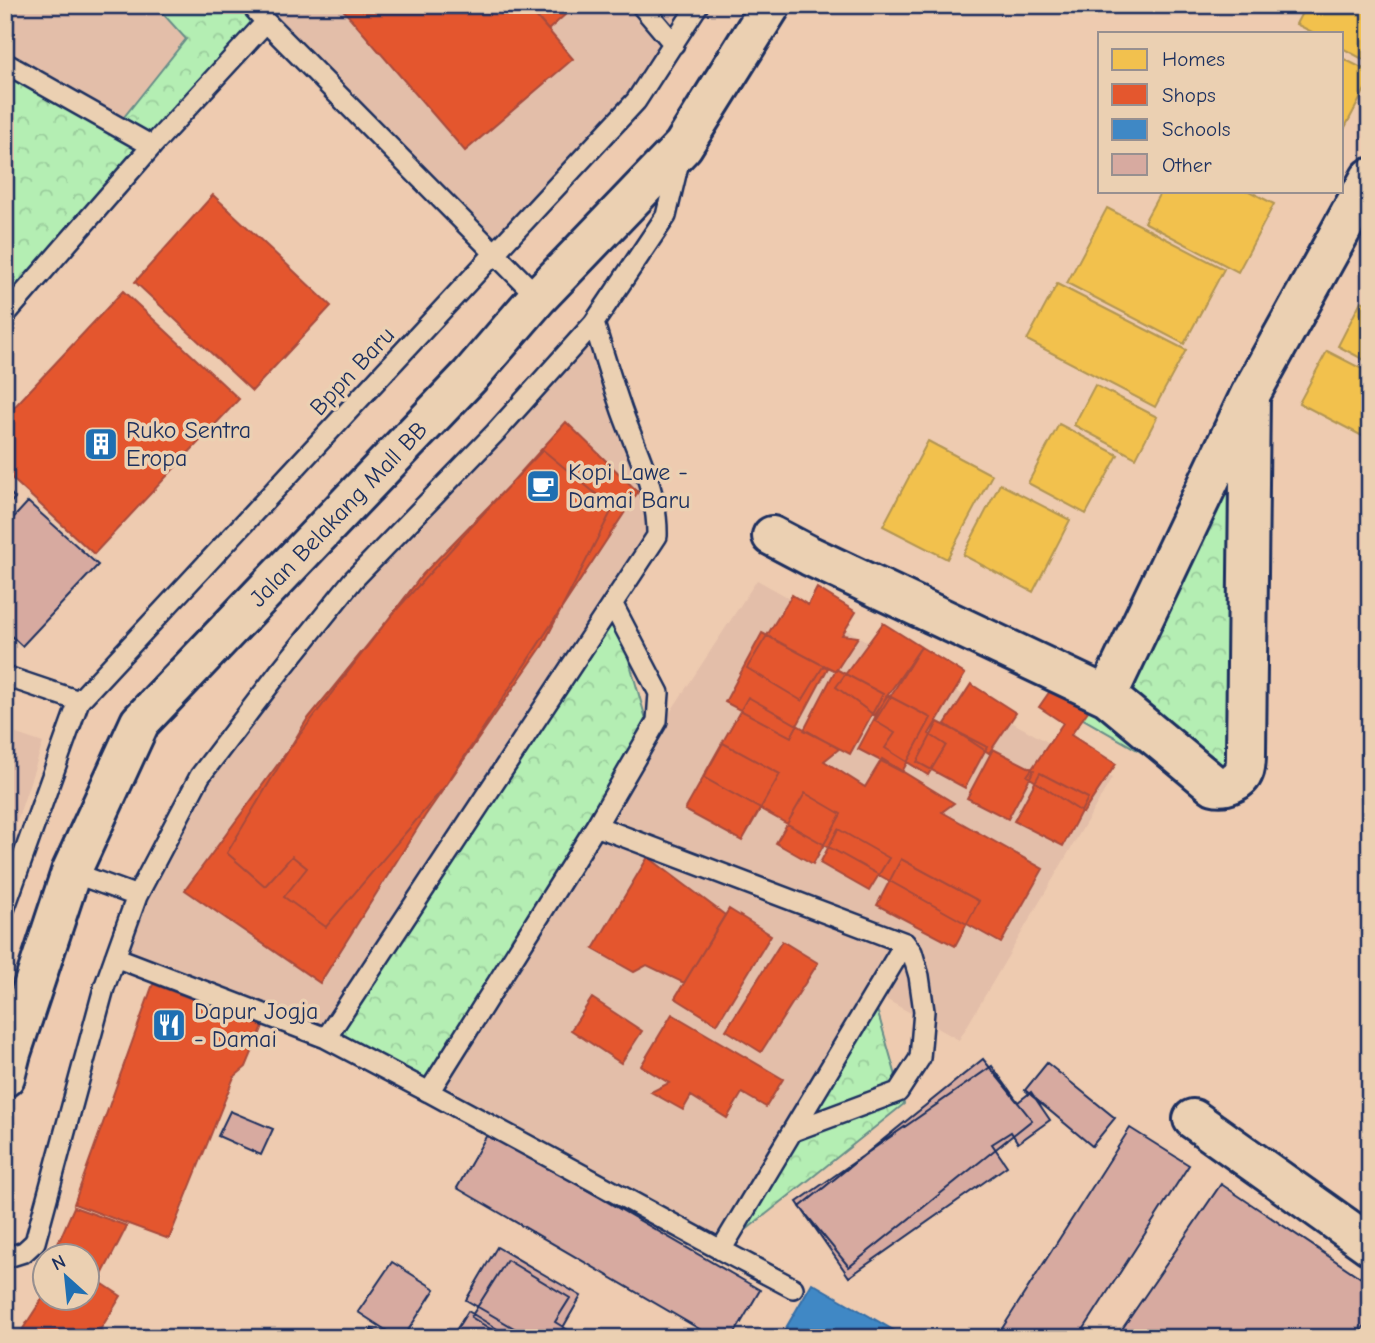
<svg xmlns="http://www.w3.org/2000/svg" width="1375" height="1343" font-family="'Comic Neue',sans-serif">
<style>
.built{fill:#e3bea9}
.park{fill:url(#park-crowns);stroke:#688e88;stroke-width:2}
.homes{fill:#f2c14e;stroke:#b29553;stroke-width:2}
.shops{fill:#e4572e;stroke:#a84b3c;stroke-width:2}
.schools{fill:#3f88c5;stroke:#346da6;stroke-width:2}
.building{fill:#d7aaa0;stroke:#1b2f5e;stroke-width:2}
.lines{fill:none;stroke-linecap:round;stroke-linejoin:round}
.lane-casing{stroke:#1b2f5e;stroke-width:24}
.street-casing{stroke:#1b2f5e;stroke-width:44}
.secondary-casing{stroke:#1b2f5e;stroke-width:44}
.lane{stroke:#ebd0b2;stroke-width:19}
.street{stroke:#ebd0b2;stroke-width:38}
.secondary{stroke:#ebd0b2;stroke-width:38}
.labels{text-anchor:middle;stroke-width:7;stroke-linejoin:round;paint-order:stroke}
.street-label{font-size:24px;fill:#1b2f5e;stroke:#ebd0b2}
.poi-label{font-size:24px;fill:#1b2f5e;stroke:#ebd0b2;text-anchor:start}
</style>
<defs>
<pattern id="park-crowns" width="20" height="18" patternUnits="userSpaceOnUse" patternTransform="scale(1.75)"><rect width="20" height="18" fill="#b4eeb3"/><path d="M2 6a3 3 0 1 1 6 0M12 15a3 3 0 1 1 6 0" fill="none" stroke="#9acc9c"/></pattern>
</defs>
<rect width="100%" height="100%" fill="#eecbb0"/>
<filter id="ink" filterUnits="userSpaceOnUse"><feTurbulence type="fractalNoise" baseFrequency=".0143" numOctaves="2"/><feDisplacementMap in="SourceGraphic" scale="14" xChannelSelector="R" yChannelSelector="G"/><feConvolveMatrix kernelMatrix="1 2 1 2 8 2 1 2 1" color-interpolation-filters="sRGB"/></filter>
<g filter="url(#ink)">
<path class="built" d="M5,5H155L186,39L116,127L5,63Z
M251,5H698L674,44L494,253Z
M594,323L661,535L326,1038L115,957L200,776L280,671Z
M757,580L1112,778L959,1040L873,992L721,1250L429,1092L652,740Z
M5,730L43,743L5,857Z"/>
<path class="park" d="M155,5H251L266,22L5,318V63L116,127L186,39Z
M1250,395L1228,802L1073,713Z
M613,605L652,740L429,1092L326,1038Z
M872,992L904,1104L721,1250Z"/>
<path class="homes" d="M1306,5H1370V63L1342,48V33H1314L1296,24Z
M1342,58L1370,72V80L1342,133Z
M1161,191H1249L1274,204L1238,272L1144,222Z
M1107,208L1224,269L1184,344L1067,283Z
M1057,284L1186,350L1155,407L1027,340Z
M1361,301L1370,305V363L1338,346Z
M1327,351L1370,373V440L1299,403Z
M1095,385L1157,417L1136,458L1074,425Z
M1059,424L1118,455L1086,514L1028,483Z
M928,441L992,475L947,559L883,526Z
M1000,484L1070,520L1033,592L963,555Z"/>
<path class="shops" d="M339,5H527L573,59L465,151Z
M526,5H576L548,30Z
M213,195L331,306L252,391L135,282Z
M123,291L239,399L94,554L5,472V417Z
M566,422L638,492L446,785L326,927L284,897L307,868L292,856L265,886L227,853L306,721L391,616Z
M543,450L613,508L543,645L425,816L320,983L185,890L292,745L423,574Z
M817,588L856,612L842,635L858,637L836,671L824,665L802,701L747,668L792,595L808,605Z
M883,623L921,647L874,715L836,687Z
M762,633L828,668L791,737L725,702Z
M921,647L965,674L929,734L946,745L928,775L885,748L895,733L875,721Z
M836,669L883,694L850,754L804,730Z
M971,684L1016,713L989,753L945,724Z
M1052,688L1088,711L1071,735L1116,764L1083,813L1027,776L1063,723L1039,707Z
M887,695L931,718L902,772L858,749Z
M748,697L839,749L824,761L865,787L882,759L954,803L942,812L1043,869L1001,943L703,777Z
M938,722L987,747L965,788L917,762Z
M723,743L780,774L742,841L685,810Z
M993,749L1034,770L1008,819L967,798Z
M1040,773L1088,798L1063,846L1014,821Z
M805,793L841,814L813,864L776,843Z
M838,829L889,858L869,891L820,863Z
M648,857L725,915L684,983L647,965L634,972L593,949Z
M901,859L979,901L955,946L877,905Z
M729,909L771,935L717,1024L675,998Z
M782,941L818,963L761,1052L726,1030Z
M153,984L263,1026L246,1067L234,1077L169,1239L74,1204Z
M592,998L642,1031L621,1063L571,1030Z
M672,1014L783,1079L766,1107L742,1093L727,1118L691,1096L683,1110L651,1092L669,1083L641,1066Z
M74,1207L127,1226L102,1275L88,1269V1256L53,1255Z
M88,1274L121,1296L95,1338H17L46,1293V1298H88Z"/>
<path class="schools" d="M812,1283L907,1338H780Z"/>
<path class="building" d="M5,488L15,498L5,509Z
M28,502L98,565L22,646L5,630V527Z
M983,1059L1032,1120L849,1267L800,1207Z
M1047,1063L1115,1118L1092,1146L1025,1090Z
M992,1066L1018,1102L1031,1092L1050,1120L1018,1143L1011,1132L992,1144L1007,1166L849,1277L797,1202Z
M230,1111L273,1129L261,1155L218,1136Z
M1130,1128L1189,1165L1078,1338H996Z
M488,1133L760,1290L732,1338H715L457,1188Z
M1221,1184L1370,1284V1318L1356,1338H1116Z
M497,1247L581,1296L557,1338H531L466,1300Z
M507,1260L570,1298L555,1322L581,1338H505L471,1317Z
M392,1262L435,1289L403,1338H398L358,1312Z
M468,1311L512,1338H451Z
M372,1329L386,1338H367Z"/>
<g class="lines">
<g class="lane-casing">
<path id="lane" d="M641,5L674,44
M266,22L538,297
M5,63L152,146
M5,315L152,146L266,22L251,5
M5,676L79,701L636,101L698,5
M71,872L137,896
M5,907L79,701
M115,957L326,1038L657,536C658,491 637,453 622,411C612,382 603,353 594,323
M326,1038L429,1092L596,826L657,721L659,693L613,605
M429,1092L721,1250L905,943L596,826
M793,1131L898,1092L920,1058L924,1011L919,976L912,952L905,943
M721,1250L793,1288
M5,1258L24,1252L35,1242L104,988L137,896L200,776L280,671L353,580L495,433L594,323L666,216L680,157"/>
</g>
<g class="street-casing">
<path id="street" d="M772,536L810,556L1107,696L1214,785C1225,788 1240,782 1244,771C1246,767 1246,758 1246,753L1250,395
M1107,696L1250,395L1370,178
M1193,1119L1370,1245"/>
</g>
<g class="secondary-casing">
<g id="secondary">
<path id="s1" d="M5,1077L11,1053L71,872L140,722L470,376L538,297L683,146L771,5"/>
</g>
</g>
<use href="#lane" class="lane"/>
<use href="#street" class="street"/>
<use href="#secondary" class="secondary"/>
</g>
</g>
<defs>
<g id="building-square" transform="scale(1.75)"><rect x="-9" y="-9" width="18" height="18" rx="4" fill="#1f6fb2" stroke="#ebd0b2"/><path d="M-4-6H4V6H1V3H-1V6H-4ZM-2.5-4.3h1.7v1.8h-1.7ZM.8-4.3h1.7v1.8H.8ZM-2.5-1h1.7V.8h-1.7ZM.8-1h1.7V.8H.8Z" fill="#fff"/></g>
<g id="cafe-square" transform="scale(1.75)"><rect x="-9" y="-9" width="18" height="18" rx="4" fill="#1f6fb2" stroke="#ebd0b2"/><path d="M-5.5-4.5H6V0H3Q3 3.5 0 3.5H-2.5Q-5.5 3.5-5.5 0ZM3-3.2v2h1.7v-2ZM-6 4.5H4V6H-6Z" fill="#fff"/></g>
<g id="restaurant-square" transform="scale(1.75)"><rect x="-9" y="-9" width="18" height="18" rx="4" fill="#1f6fb2" stroke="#ebd0b2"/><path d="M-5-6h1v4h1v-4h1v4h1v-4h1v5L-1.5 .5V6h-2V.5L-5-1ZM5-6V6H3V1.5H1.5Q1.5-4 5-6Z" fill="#fff"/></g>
</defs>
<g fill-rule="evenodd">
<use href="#building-square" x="101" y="444"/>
<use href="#cafe-square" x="543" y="486"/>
<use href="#restaurant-square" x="169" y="1025"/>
</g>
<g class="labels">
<g class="street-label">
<text transform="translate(352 371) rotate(-47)" y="8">Bppn Baru</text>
<text dy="8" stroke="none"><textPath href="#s1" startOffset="668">Jalan Belakang Mall BB</textPath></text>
</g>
<g class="poi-label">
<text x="126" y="438">Ruko Sentra<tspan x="126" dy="28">Eropa</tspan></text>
<text x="568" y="480">Kopi Lawe -<tspan x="568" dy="28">Damai Baru</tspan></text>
<text x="194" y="1019">Dapur Jogja<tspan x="194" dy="28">- Damai</tspan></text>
</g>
</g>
<rect width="1375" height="1343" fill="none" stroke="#ebd0b2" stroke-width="28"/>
<rect x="14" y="14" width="1347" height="1315" fill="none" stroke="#1b2f5e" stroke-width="2.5" filter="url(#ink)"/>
<rect x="1098" y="32" width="245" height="161" fill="#ebd0b2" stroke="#989090" stroke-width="2"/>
<rect x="1112" y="49" width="35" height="21" fill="#f2c14e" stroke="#989090" stroke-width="2"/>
<text x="1162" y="66" font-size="21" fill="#1b2f5e">Homes</text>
<rect x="1112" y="84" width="35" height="21" fill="#e4572e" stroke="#989090" stroke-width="2"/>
<text x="1162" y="102" font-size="21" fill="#1b2f5e">Shops</text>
<rect x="1112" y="119" width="35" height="21" fill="#3f88c5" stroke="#989090" stroke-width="2"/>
<text x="1162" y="136" font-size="21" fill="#1b2f5e">Schools</text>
<rect x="1112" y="154" width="35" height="21" fill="#d7aaa0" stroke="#989090" stroke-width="2"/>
<text x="1162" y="172" font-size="21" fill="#1b2f5e">Other</text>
<g transform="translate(66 1277) rotate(333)"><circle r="33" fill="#ebd0b2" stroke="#989090" stroke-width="2"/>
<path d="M0-5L12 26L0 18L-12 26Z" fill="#1f6fb2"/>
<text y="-10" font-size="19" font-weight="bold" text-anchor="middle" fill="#1b2f5e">N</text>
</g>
</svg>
